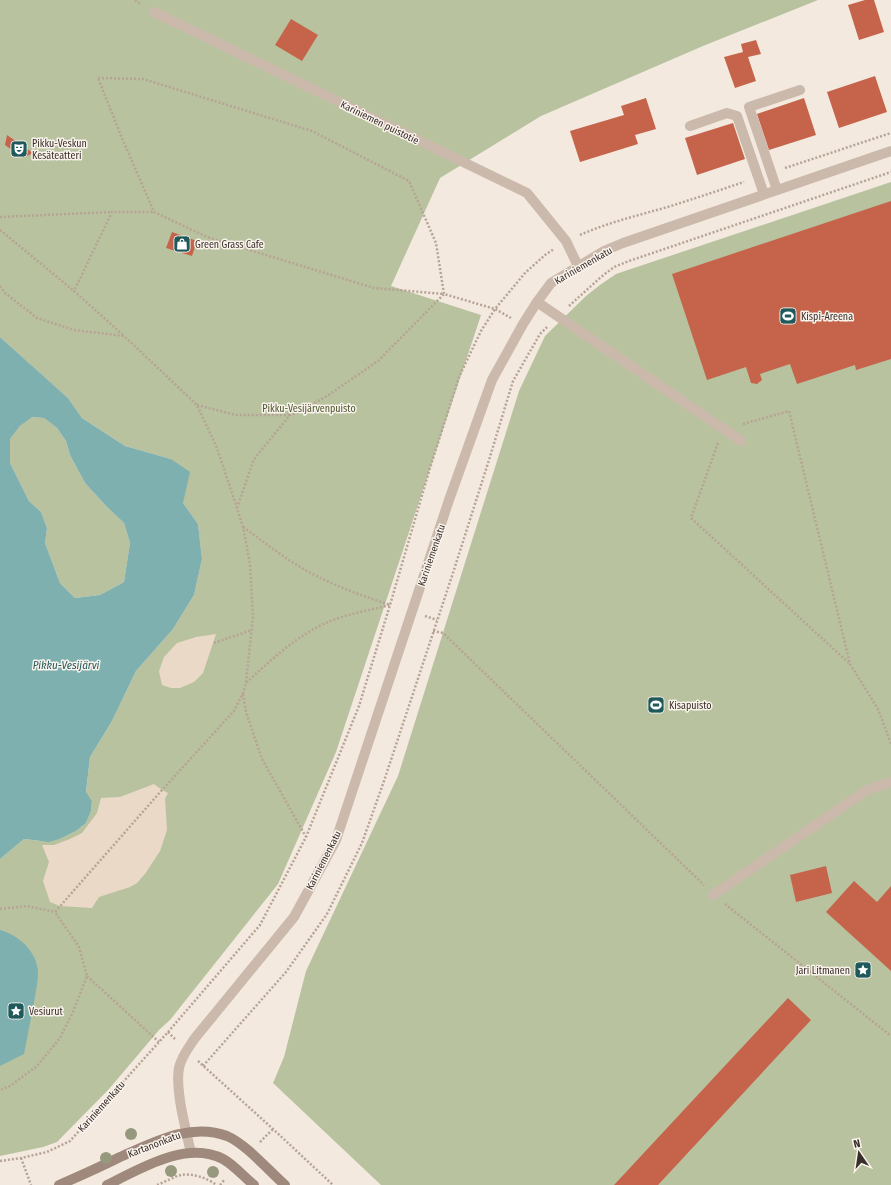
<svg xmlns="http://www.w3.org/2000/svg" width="891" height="1185" font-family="'Fira Sans Condensed',sans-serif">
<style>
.green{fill:#b8c29f}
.plaza{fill:#ebd9c7}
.water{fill:#7eb0b0;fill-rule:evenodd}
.building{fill:#c5644b}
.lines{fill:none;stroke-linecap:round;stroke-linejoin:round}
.path{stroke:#b7a395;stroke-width:2.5;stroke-dasharray:2 2;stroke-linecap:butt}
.service{stroke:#cbb9ab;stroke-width:10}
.minor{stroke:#cbb9ab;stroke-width:10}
.secondary{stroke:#9f887c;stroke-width:10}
.tree{fill:#96997e}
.labels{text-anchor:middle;stroke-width:3;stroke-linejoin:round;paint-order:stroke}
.street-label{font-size:10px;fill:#392e2a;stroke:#faf3ec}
.poi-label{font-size:10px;fill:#392e2a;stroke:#faf3ec;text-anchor:start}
.park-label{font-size:10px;fill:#4a572e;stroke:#faf3ec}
.water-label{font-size:11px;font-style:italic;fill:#1f595b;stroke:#faf3ec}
</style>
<rect width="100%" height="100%" fill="#f3e9df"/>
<path class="green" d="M0,0H818L703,46L541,116L440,178L391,286L481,315L336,752L278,884L170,1020L159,1030L109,1089L57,1142L43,1147L0,1156V859L24,839L40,841L62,838L76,831L86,823L91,811L92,801L86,793L90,757L112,721L136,671L173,629L194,595L202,559L198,524L183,503L171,459L125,446L82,418L68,398L0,337Z
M891,182V1185H381L273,1083L284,1057L306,971L398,776L519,391L545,336L586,296L600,285L616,274Z
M31,417L44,418L57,428L66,441L70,455L85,483L107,507L124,523L130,543L124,582L100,595L75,598L60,583L45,543L47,528L41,512L29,501L10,463V439L20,426Z"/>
<path class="plaza" d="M216,634L203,673L194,682L180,688H171L162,685L159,671L164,657L177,643L196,637Z
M154,784L162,790L168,793L165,799L167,830L160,851L145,874L137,883L130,887L99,897L92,908L60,906L50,902L43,881L49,862L42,845H54L70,839L82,833L97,813L101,798L120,797Z"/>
<path class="water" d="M0,337L68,398L82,418L125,446L171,459L190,472L183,503L198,524L202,559L194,595L173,629L136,671L112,721L90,757L86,792L92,801L91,811L86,823L76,831L62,838L49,842L24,839L0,859ZM32,417L44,418L57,428L66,441L70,455L85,483L107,507L124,523L130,543L124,582L100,595L75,598L60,583L45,543L47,528L41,512L29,501L10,463V439L20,426Z
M0,930C18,935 36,950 38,971C38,983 35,996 33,1008C30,1023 27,1039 24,1054L0,1066Z"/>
<path class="building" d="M865,0H874L884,32L859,40L848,5Z
M291,19L318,35L302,61L275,45Z
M756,40L761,54L748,57L756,81L735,88L724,57L743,52L741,44Z
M875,76L887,112L839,128L827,92Z
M646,98L656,129L635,135L638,144L580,162L570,131L624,115L621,106Z
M804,98L816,135L769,150L757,114Z
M733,123L745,159L697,175L685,138Z
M7,135L33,153L23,158L5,145Z
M891,201V359L856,370L855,365L797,384L790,364L760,374L762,380L757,384L751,383L746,367L707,380L672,274Z
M172,232L197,241L192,256L166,248Z
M826,866L832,893L796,902L790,875Z
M854,881L877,902L891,886V971L826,912Z
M788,998L811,1020L658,1185H614Z"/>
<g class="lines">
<path class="path" d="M135,0L141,4
M98,78L143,79L312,131L409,181L436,243L444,294L374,288L207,237L154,212L122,138Z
M785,168L891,133
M0,217L112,212
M0,230L74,291
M580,235C609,222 640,215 671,206C696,198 720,190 744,182
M0,286L5,293L37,318L74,330L124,336L197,405L217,448L237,508L243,527L250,564L253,616L246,683L243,693L234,711L162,790L55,912L79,947L87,976L73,1012L60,1038L37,1066L10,1086L0,1090
M569,306L601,277L614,267L629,261L891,172
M123,335L74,291L112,212H154
M197,405L236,415H290
M743,424L789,411L850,664L878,709L891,744
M718,443L691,518L850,664
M237,508L254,459L290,415L299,412L327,396L378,361L444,294L495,309L511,318
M243,527C263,541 281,556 302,568C329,584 360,595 390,605C371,610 346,614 328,622C296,636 271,660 246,683
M425,616L437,620
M433,631L443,633L704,885
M214,643L252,630
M243,694L246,712L262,759L306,837
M725,904L891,1036
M0,909L27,906L55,912
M87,976L159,1042
M168,1032L175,1039
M198,1061L273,1129L333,1185
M203,1066L286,972L327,914L362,843L384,781L452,576L489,460L513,381L540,334L547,327
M260,1142L273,1129
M21,1158L31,1185
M0,1161L21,1158L47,1152L70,1141L168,1032L260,925L306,837L359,706L390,605L430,468L459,377L481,331L495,309L525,273L545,255L554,249
M157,1185C165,1182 173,1177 181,1175C192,1173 208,1178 216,1185
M220,1185L225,1179"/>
<path class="service" d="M154,12L527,193L566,241L578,266
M690,126L727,113L737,116L764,194
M777,190L749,107L800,90
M537,302L741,441
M713,895L867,790L891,782"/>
<path class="minor" d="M191,1153C186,1130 175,1090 179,1068C181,1057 189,1047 195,1038L294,917L336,840L449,500L492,380L523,324L537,302L551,283L604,251L623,243L891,151"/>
<path class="secondary" d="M59,1185C80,1176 100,1167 120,1157C153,1143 190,1122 227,1136C246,1144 269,1171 285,1185
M107,1185C140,1169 186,1140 223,1159C234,1165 244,1177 254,1185"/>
</g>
<g class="tree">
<circle cx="131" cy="1134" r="6"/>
<circle cx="106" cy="1158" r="6"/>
<circle cx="171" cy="1171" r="6"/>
<circle cx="213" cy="1172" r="6"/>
</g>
<defs>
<g id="theatre-square" transform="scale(0.9)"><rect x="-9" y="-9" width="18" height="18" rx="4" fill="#1f595b" stroke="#faf3ec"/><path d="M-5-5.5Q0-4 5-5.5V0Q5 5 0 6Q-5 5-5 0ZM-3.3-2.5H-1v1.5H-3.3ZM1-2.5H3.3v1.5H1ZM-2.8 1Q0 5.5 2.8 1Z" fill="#fff"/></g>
<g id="shop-square" transform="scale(0.9)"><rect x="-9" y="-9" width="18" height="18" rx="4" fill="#1f595b" stroke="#faf3ec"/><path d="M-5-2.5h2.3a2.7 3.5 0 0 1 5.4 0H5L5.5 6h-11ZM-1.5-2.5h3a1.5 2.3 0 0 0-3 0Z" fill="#fff"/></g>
<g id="stadium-square" transform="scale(0.9)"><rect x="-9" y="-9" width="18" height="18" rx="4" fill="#1f595b" stroke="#faf3ec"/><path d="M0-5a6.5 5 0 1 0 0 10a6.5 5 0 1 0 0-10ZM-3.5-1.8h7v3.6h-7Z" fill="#fff"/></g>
<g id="sight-square" transform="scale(0.9)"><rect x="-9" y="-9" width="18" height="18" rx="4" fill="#1f595b" stroke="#faf3ec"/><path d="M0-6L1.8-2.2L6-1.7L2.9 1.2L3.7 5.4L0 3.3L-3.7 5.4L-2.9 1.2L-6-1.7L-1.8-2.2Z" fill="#fff"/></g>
</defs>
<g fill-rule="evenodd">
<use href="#theatre-square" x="19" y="149"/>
<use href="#shop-square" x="182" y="244"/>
<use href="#stadium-square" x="788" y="316"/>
<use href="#stadium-square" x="656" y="705"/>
<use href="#sight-square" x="863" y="970"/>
<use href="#sight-square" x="16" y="1011"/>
</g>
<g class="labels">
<g class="street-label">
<text transform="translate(380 122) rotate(26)" y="4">Kariniemen puistotie</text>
<text transform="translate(583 265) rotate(-30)" y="4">Kariniemenkatu</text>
<text transform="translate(431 555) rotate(-71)" y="4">Kariniemenkatu</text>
<text transform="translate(323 860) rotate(-63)" y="4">Kariniemenkatu</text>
<text transform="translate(101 1106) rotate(-48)" y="4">Kariniemenkatu</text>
<text transform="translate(154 1144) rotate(-21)" y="4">Kartanonkatu</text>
</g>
<g class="poi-label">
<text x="32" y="147">Pikku-Veskun<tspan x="32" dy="12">Kesäteatteri</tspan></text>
<text x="195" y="248">Green Grass Cafe</text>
<text x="801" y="320">Kispi-Areena</text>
<text x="669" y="709">Kisapuisto</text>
<text x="850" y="974" text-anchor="end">Jari Litmanen</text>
<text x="29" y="1015">Vesiurut</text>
</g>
<g class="park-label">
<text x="309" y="412">Pikku-Vesijärvenpuisto</text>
</g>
<g class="water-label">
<text x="66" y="669">Pikku-Vesijärvi</text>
</g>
</g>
<g transform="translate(859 1153) rotate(347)" stroke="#faf3ec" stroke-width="3" paint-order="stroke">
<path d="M0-3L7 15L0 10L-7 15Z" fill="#392e2a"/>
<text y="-6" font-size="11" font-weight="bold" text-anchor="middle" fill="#392e2a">N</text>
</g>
</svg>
